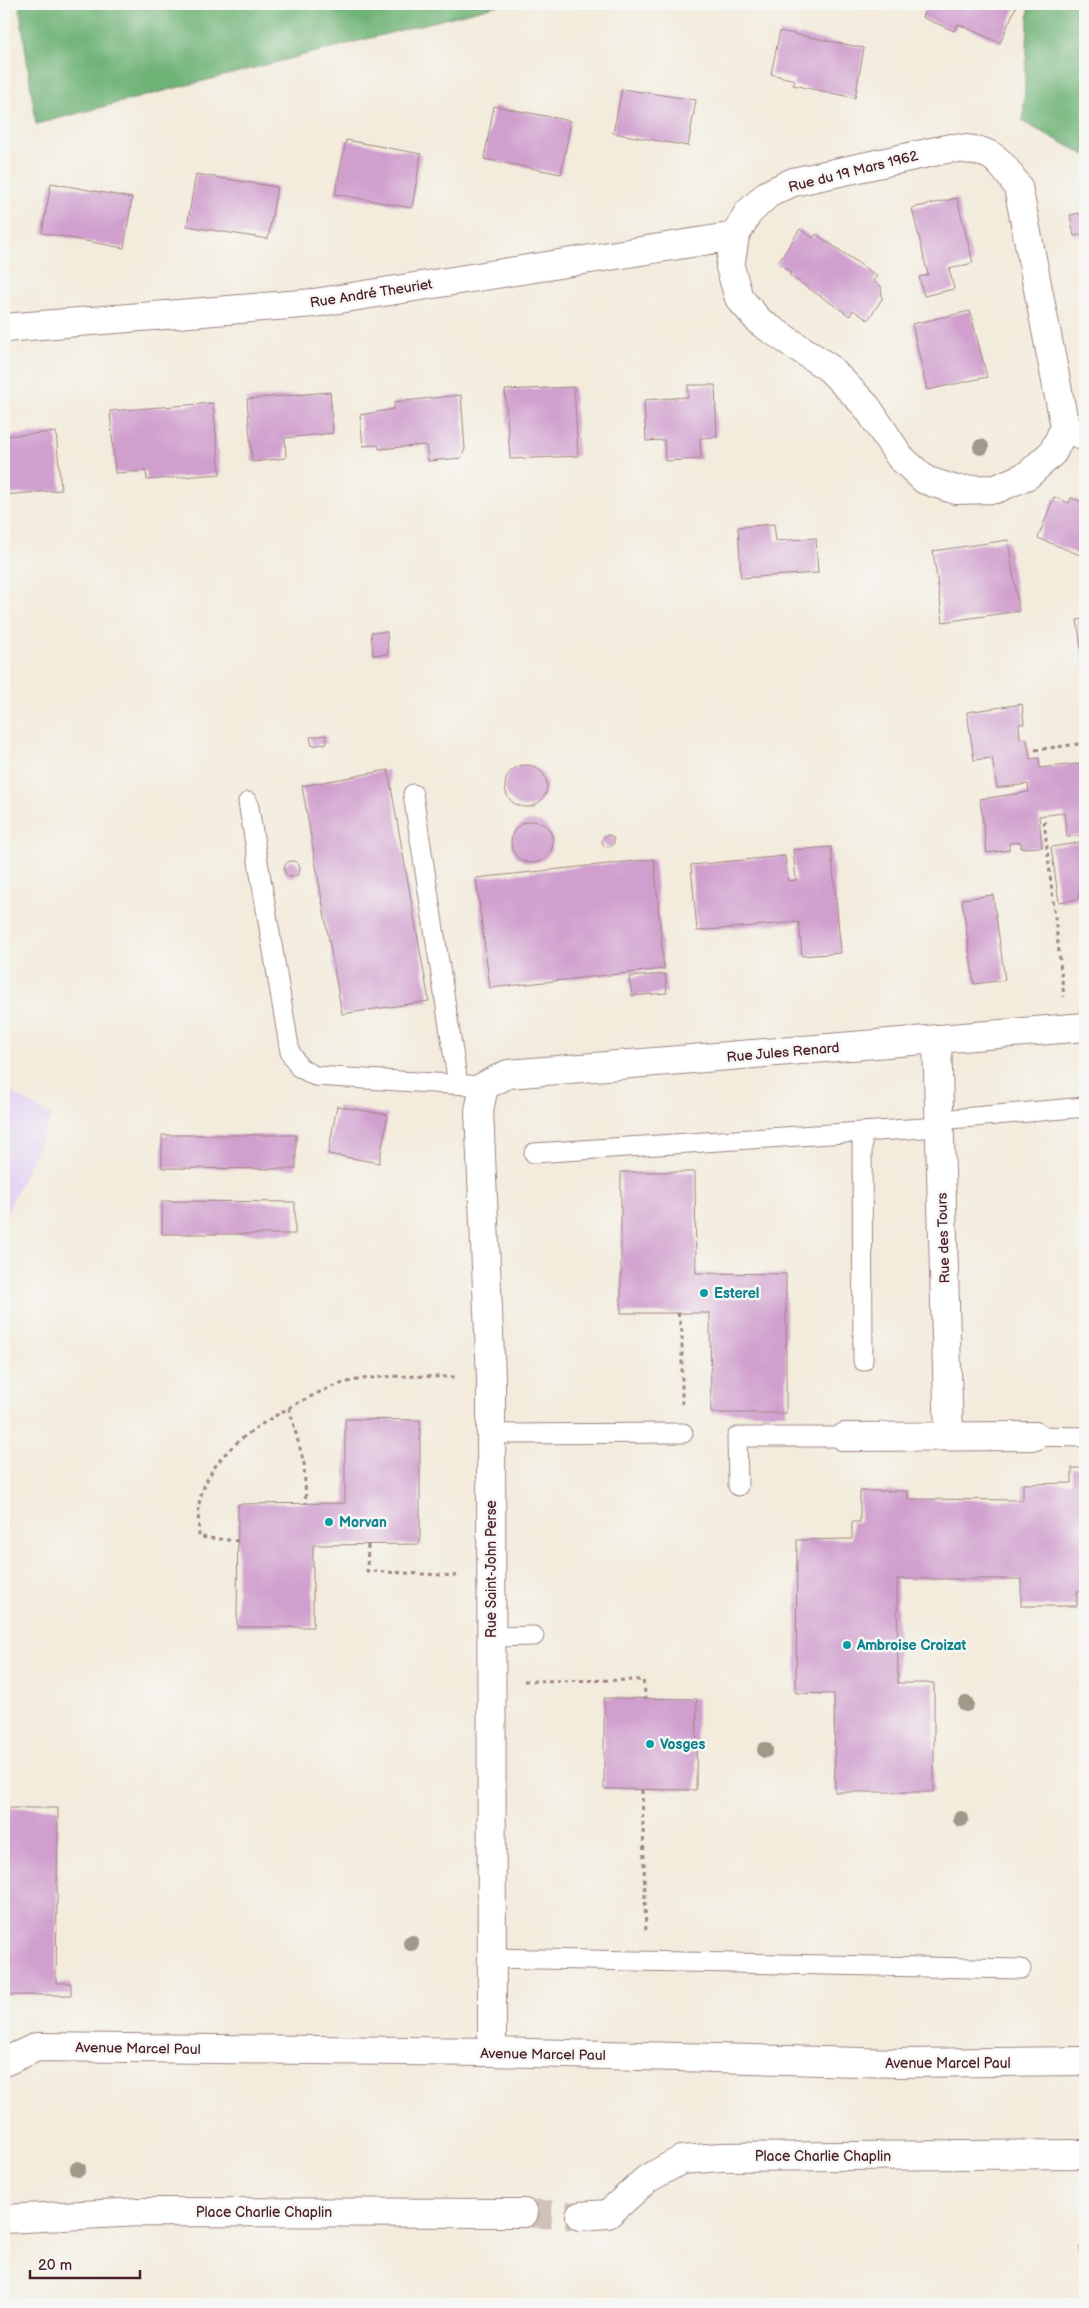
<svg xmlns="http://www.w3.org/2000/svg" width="1089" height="2308" font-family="'Balsamiq Sans',sans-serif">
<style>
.built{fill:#e3d3f2}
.forest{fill:#70b377;stroke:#5d6951}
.building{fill:#d09fce}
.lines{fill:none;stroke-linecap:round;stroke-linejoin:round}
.street-tunnel{stroke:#d1c2b8;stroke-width:28;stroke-dasharray:28 14;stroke-linecap:butt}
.lane-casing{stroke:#9e8583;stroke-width:21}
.street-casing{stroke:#9e8583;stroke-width:30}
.path{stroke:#9e8583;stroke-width:3;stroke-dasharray:4 4;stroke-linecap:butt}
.lane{stroke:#fff;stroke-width:19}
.street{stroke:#fff;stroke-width:28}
.tree{fill:#a1988a}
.culture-dot{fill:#0f9aa8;stroke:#f6f6f2;stroke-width:2}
.labels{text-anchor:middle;stroke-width:5;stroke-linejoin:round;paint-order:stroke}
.street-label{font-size:14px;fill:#4a1f2b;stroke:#f6f6f2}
.culture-label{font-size:14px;font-weight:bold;fill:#0d838f;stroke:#f6f6f2;text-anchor:start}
</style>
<rect width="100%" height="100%" fill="#f6f6f2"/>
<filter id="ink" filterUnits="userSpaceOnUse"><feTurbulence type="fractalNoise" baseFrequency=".02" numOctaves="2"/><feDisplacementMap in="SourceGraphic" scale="10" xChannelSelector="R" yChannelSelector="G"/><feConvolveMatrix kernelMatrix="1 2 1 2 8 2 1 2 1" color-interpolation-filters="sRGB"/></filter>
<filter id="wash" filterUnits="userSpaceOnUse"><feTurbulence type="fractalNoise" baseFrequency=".0096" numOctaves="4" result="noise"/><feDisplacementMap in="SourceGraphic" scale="20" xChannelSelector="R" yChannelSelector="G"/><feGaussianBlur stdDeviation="1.12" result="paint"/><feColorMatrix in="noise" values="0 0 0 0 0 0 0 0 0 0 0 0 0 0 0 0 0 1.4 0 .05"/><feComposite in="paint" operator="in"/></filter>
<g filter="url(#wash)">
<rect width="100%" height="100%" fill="#f3ebdb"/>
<path class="built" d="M4,1088L52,1116L4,1219Z"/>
<path class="forest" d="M19,4H503L36,124Z
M1029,4H1085V155L1023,122Z"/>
<g id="blocks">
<path class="building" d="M928,4H1017L1000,43L958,24L954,31L922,17Z
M780,31L864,48L855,98L793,85L795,80L771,74Z
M622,89L696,100L688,146L613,133Z
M494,106L571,121L561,174L484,159Z
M346,140L421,154L412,208L335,194Z
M196,174L277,187L268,239L187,226Z
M51,183L132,198L124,248L42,233Z
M957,198L973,263L949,269L954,289L924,296L919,277L928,275L912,208Z
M1085,212V234L1074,236L1070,215Z
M800,229L813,238L816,234L877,276L873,281L881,286L882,299L868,320L853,310L850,316L789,275L791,273L778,263Z
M970,311L987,377L927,390L912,324Z
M688,385H715L717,437L700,438L701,459L665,461L664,440L646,441L644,400L688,397Z
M574,387L578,456L510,459L505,390Z
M330,392L333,433L285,438L286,458L252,462L247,399Z
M461,395L465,449L461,458L428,461L426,445L379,449L378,445L363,446L360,415L394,409V402Z
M213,403L220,474L147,480L146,471L115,473L110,411Z
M56,432L61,490L4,495V436Z
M1054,497L1069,503L1071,498L1085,503V557L1038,538Z
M774,524L776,541L816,538L818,573L741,578L738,527Z
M1008,540L1019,611L943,622L933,551Z
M1085,619V667L1084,668L1077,620Z
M371,632H387L388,654L373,655Z
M1022,704L1024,724H1019L1020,738L1027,739L1030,759L1039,758L1040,768L1085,763V835L1067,837L1064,813L1047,815L1039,816L1042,847L1021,848V842L1009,843V850L987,853L980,799L1029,792L1028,784L997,788L992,758L974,760L967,712Z
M326,735L327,743L312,746L310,737Z
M505 786a21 21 0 1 1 42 0a21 21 0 1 1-42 0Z
M388,770L429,1001L342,1014L302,786Z
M511 842a21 21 0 1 1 42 0a21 21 0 1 1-42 0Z
M602 841a6 6 0 1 1 12 0a6 6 0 1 1-12 0Z
M1085,842V892H1079L1078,899L1059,902L1051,847Z
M831,847L841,953L802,956L799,922L697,931L691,865L785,856L788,881L796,880L793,850Z
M654,859L664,969L490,988L476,878Z
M284 869a8 8 0 1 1 16 0a8 8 0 1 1-16 0Z
M993,895L1005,980L974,984L962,899Z
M665,974L667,993L632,996L629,977Z
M337,1106L388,1115L379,1163L328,1154Z
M162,1135H296V1169L162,1168Z
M621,1172H695L696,1273L786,1274V1413H711L710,1313H621Z
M162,1201L295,1202V1234H162Z
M345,1419L420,1420V1544L313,1545V1627H237L238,1504L345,1503Z
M1072,1468H1085V1591H1077V1606H1021V1579H897L898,1683H934V1792H835L834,1694L796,1693L797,1540L852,1539V1522H860V1491H908V1499L1023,1500V1484L1072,1483Z
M604,1698L697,1699L696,1790L604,1789Z
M5,1808H58L56,1983H71V1995H4Z
M1080,2247H1085V2265L1082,2266Z"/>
</g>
</g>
<g filter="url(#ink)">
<use href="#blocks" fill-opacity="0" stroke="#9e8583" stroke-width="1"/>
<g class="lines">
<path class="street-tunnel" d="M524,2213L580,2216"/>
<g class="lane-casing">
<path id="lane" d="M413,794L458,1084
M248,802L290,1052L299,1067L315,1076L484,1086
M940,1120L1085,1107
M862,1132L863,1361
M534,1153L939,1127
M490,1434L683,1433
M1035,1436L1085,1437
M738,1486L737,1437H845
M491,1637L534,1636
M493,1958L1021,1969"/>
</g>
<g class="street-casing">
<path id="street" d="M951,148C991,150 996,154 1018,187L1065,427L1053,452L1028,475L996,489L956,490L925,480L900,457L867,407L829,368L760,322L739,298L730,267L735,236L748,213L768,194L793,182Z
M4,328L314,303L735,236
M1065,427L1085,437
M937,1040L949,1436
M845,1437L1035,1436
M492,2052L491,1377L479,1111L484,1086L508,1074L1085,1027
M4,2062L37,2047L492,2052L898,2063L1085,2061
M580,2216L608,2214L647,2179L681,2160L721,2157L1085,2154
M4,2219L140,2212L524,2213"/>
</g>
<path class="path" d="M1035,750L1085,743
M1044,821L1064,997
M678,1313L682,1332V1404
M289,1408L304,1463L306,1504
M238,1541L199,1537C199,1525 197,1511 200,1499C212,1451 258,1425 298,1403C312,1396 328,1387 344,1383C380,1373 420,1377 458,1377
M368,1545L367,1571L460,1576
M524,1681L643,1680L646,1698
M642,1790L646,1934"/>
<use href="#lane" class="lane"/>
<use href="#street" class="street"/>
</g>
<g class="tree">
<circle cx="981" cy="447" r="8"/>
<circle cx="966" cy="1704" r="8"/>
<circle cx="765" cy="1750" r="8"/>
<circle cx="961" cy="1819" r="8"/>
<circle cx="411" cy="1943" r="8"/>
<circle cx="78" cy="2169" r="8"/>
</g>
</g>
<g class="culture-dot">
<circle cx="704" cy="1293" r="5"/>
<circle cx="329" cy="1522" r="5"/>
<circle cx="847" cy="1645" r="5"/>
<circle cx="650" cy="1744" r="5"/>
</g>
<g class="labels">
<g class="street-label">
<text transform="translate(853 171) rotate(-14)" y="5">Rue du 19 Mars 1962</text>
<text transform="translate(371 293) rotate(-9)" y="5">Rue André Theuriet</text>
<text transform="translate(783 1052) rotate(-5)" y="5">Rue Jules Renard</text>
<text transform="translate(943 1238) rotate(-92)" y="5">Rue des Tours</text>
<text transform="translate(491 1569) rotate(-90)" y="5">Rue Saint-John Perse</text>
<text transform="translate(138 2048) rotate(1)" y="5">Avenue Marcel Paul</text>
<text transform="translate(543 2054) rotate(1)" y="5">Avenue Marcel Paul</text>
<text x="948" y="2068">Avenue Marcel Paul</text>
<text x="823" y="2161">Place Charlie Chaplin</text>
<text x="264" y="2217">Place Charlie Chaplin</text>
</g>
<g class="culture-label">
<text x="714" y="1298">Esterel</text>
<text x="339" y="1527">Morvan</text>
<text x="857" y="1650">Ambroise Croizat</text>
<text x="660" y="1749">Vosges</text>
</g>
</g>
<rect width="1089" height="2308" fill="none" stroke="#f6f6f2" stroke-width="20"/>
<path d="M30 2270v8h110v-8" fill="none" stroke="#4a1f2b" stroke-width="2.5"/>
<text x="38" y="2270" font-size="15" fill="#4a1f2b" stroke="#f6f6f2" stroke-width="4" paint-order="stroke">20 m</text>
</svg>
